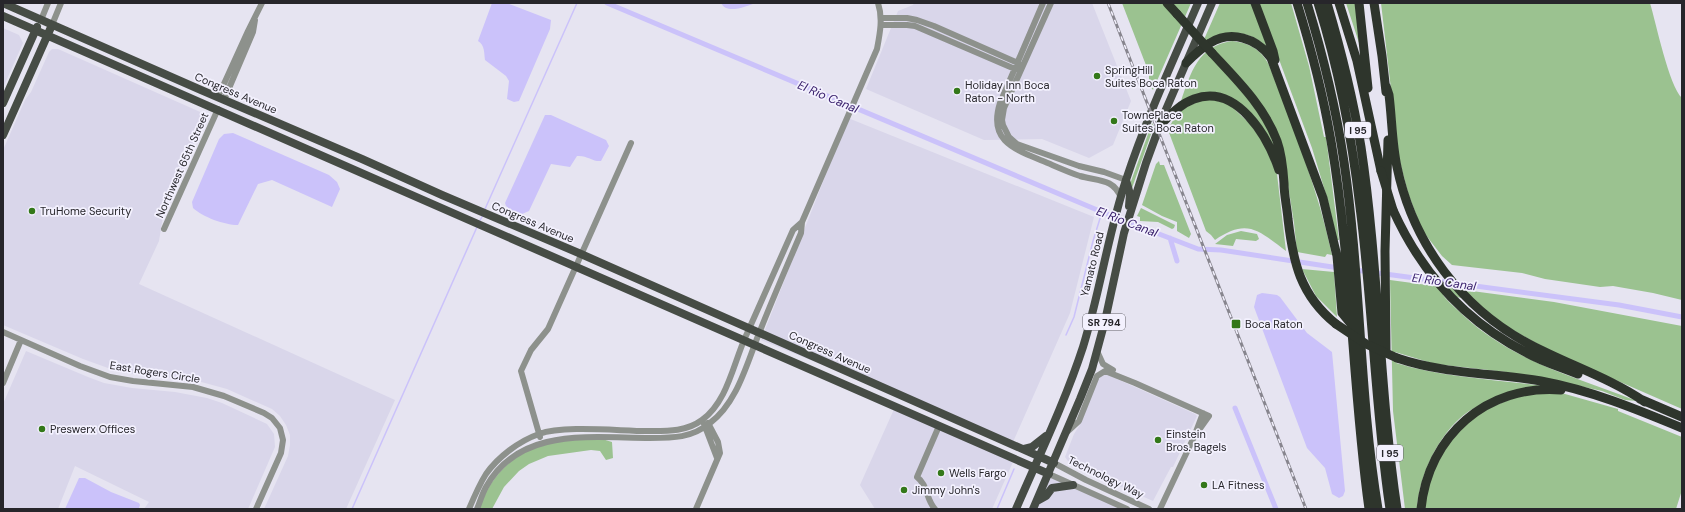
<svg xmlns="http://www.w3.org/2000/svg" width="1685" height="512" font-family="'DM Sans',sans-serif">
<style>
.built{fill:#d9d6ea}
.green{fill:#9bc290}
.water{fill:#cbc2fa}
.lines{fill:none;stroke-linecap:round;stroke-linejoin:round}
.stream{stroke:#cbc2fa;stroke-width:1.5}
.canal{stroke:#cbc2fa;stroke-width:5}
.minor{stroke:#8d918c;stroke-width:6}
.major{stroke:#464c45;stroke-width:8}
.highway{stroke:#2e352c;stroke-width:9}
.rail-casing{stroke:#87858e;stroke-width:3}
.rail{stroke:#f3f1fe;stroke-width:1.5;stroke-dasharray:4.5;stroke-linecap:butt}
.highway-bridge{stroke:#2e352c;stroke-width:9}
.poi-dot{fill:#337819;stroke:#f3f1fe;stroke-width:1.5}
.labels{text-anchor:middle;stroke-width:3.5;stroke-linejoin:round;paint-order:stroke}
.shield{fill:#f3f1fe;stroke:#64636a;stroke-width:1}
.shield-label{font-size:10px;font-weight:bold;fill:#27262b}
.poi-label{font-size:11px;fill:#27262b;stroke:#f3f1fe;text-anchor:start}
.street-label{font-size:11px;fill:#27262b;stroke:#f3f1fe}
.water-label{font-size:12px;font-style:italic;fill:#331967;stroke:#f3f1fe}
</style>
<rect width="100%" height="100%" fill="#e6e4f1"/>
<path class="built" d="M914,3H1092L1131,101L1113,145L1089,158L1042,139L984,140L866,89L898,11L913,5Z
M3,28L19,35L23,43L3,88Z
M52,49H58L207,115L163,216L159,241L139,284L395,400L346,509H264L288,456L290,445V435L286,425L280,416L272,409L227,389L194,380L134,374L108,368L83,359L3,325V150L25,100L31,92L49,52Z
M848,118L1094,217L1070,313L1013,442L761,340Z
M26,351L88,377L104,383L132,388L175,392L207,398L222,403L267,424L274,434L275,447L248,509H144L149,502L75,466L58,509H3V404Z
M1106,374L1195,414L1197,416L1173,467H1171L1163,482L1153,501L1092,474L1068,461L1065,457L1074,434L1081,423L1099,377Z
M895,407L1013,462L992,509H875L860,485Z
M1050,476L1124,509H1036Z"/>
<path class="green" d="M1122,3H1191L1153,90L1149,85V73Z
M1220,3H1252L1267,47C1243,25 1228,34 1202,44Z
M1258,3H1291L1309,66L1324,137H1326L1339,240H1337L1328,201L1312,148Z
M1346,3H1356L1360,46Z
M1381,3H1650C1656,23 1669,86 1682,98V300L1653,293L1613,286L1600,287L1545,279L1522,273L1452,265L1442,256L1422,230L1408,193L1399,158Z
M1232,41C1249,43 1261,49 1269,65C1293,127 1318,189 1332,255L1327,254L1325,257L1297,252L1294,223L1282,147L1247,97L1267,126L1277,154L1228,98L1181,101C1191,72 1198,46 1232,41Z
M1203,100H1214L1229,104L1251,125L1264,144L1277,174L1286,251C1258,230 1247,218 1215,240L1211,235L1206,231L1168,130C1177,111 1184,107 1203,100Z
M1152,123L1154,126L1132,188L1130,184Z
M1159,161L1160,165H1164L1191,234L1189,238L1177,231V222L1162,216L1142,205L1156,164Z
M1141,208L1175,225L1174,228L1172,229L1158,222L1140,221V217L1137,216Z
M1241,231L1257,234L1259,239L1256,241L1236,239L1233,246L1215,244L1227,235Z
M1302,269L1334,272L1337,317L1316,296Z
M1390,280L1554,302L1682,326V409L1554,353L1502,324L1474,300L1443,295C1448,302 1457,309 1464,316C1514,362 1576,377 1637,401L1625,400L1602,391L1548,379L1506,372L1435,364L1395,352L1396,363C1444,378 1494,379 1544,386C1527,392 1511,397 1494,402C1488,404 1480,405 1474,408C1442,426 1419,473 1417,509H1405L1393,411Z
M1558,392L1618,409V411L1682,437V490L1676,509H1425V498L1436,463L1456,433L1482,411L1521,395Z
M602,439L612,442L613,458L606,460L600,451L591,450L548,456L529,464L519,471L504,487L492,509H478C493,472 518,447 559,441C573,439 588,440 602,439Z"/>
<path class="water" d="M492,3H507L551,20L550,29L519,101L514,102L507,99L509,81L506,76L485,60C484,53 485,45 478,41Z
M721,3H756C746,6 727,15 721,3Z
M545,115H551L606,140L609,146L601,161C593,162 587,155 577,156L570,167L551,164L529,211L522,214L511,210L506,206L505,203Z
M233,133L329,175L337,182L340,189L332,207L272,180L258,184L238,225C224,225 203,217 193,208L192,202L219,139L224,134Z
M1262,293L1277,295L1280,297L1307,333L1332,352L1345,491L1343,496L1339,498L1332,494L1325,468L1307,448L1254,307L1257,295Z
M79,478H85L111,492L139,503L140,505L139,508L65,509Z"/>
<g class="lines">
<path class="stream" d="M485,209L577,3
M479,222L483,215
M1066,335L1074,317L1093,241L1102,212
M352,509L477,227
M997,509L1014,469"/>
<path class="canal" d="M607,3L1102,212L1198,249L1221,250L1339,268
M1170,238L1177,261
M1355,270L1619,305L1682,317
M1235,408L1276,509"/>
<path class="minor" d="M1043,3L1000,103C988,141 1014,149 1043,161C1055,166 1068,172 1080,176C1097,181 1114,178 1121,198
M1051,3L1004,108L1002,120L1003,125L1009,137L1017,144L1079,166L1104,172L1126,180
M881,18H907L917,20L934,26L1018,63L1020,65
M41,20L48,3
M52,25L61,3
M881,25H907L915,26L1015,69H1019
M218,97L248,31L262,3
M224,100L253,32L255,20
M164,229L218,109
M3,332L80,366L110,377L133,381L193,387L224,396L264,413L272,418L280,428L283,440L281,453L256,509
M1097,351L1103,364L1113,370
M3,383L21,340
M704,424L717,458
M1067,432L1079,421L1097,376L1105,371L1135,383L1209,416L1194,437
M540,437L521,371L531,350L548,329L631,143
M1054,463L1086,480L1149,509
M1049,474L1127,509
M469,509C474,497 479,485 486,474C498,457 519,441 539,434C564,425 619,431 647,431C666,431 686,432 702,420C727,402 733,365 745,338C761,302 777,266 793,230L802,222
M477,509C480,502 482,494 486,487C520,426 592,438 650,438C673,438 692,438 710,423C738,402 747,362 760,331C773,298 787,266 801,233L802,222L877,49C880,33 883,18 878,3
M696,509L720,453L718,442L708,423
M935,509C926,500 928,485 917,477L939,426
M1160,509L1194,437L1203,413"/>
<path class="major" d="M3,3L201,90L362,159L442,195L581,254L1054,463
M3,16L1049,474
M3,103L37,27
M3,135L52,25
M1126,180L1130,194L1129,206
M1024,449L1032,447L1046,436
M1037,501L1046,496L1052,488L1073,485
M1016,509C1039,456 1065,402 1083,347C1100,292 1108,234 1126,180C1146,119 1173,61 1198,3
M1033,509L1080,399L1092,369L1105,321L1124,233L1146,163L1164,114L1212,3"/>
<path class="highway" d="M1167,3L1177,14
M1255,3L1273,51L1275,60
M1297,3C1311,48 1323,94 1331,141C1352,263 1352,387 1369,509
M1307,3C1323,55 1336,108 1344,162C1361,277 1359,394 1378,509
M1318,3C1339,70 1352,138 1360,207C1373,308 1375,409 1390,509
M1327,3C1341,50 1353,98 1361,147C1379,267 1379,389 1397,509
M1339,3L1357,61L1381,171
M1359,3L1368,88
M1374,3L1382,56L1386,92
M1212,53C1237,80 1264,106 1277,141C1282,155 1283,168 1284,183C1284,195 1287,207 1288,219C1293,262 1300,295 1336,324
M1186,63C1193,56 1201,48 1210,43C1231,30 1257,38 1271,58L1323,198L1337,256L1342,313L1351,324
M1386,86L1389,95C1392,119 1392,144 1397,167C1413,244 1462,309 1531,345C1569,365 1610,378 1645,402
M1160,125C1170,115 1180,104 1194,99C1237,83 1268,137 1279,170
M1393,210C1421,272 1466,322 1527,353C1543,362 1561,367 1578,374
M1386,352L1385,251L1388,140
M1397,358C1444,374 1493,373 1541,381C1590,390 1636,409 1682,428
M1640,399L1682,417
M1421,509C1428,436 1487,384 1561,390"/>
<g class="rail-casing">
<path id="rail" d="M1108,3L1306,509"/>
</g>
<use href="#rail" class="rail"/>
<path class="highway-bridge" d="M1177,14L1212,53
M1381,171L1393,210
M1336,324L1366,344L1397,358"/>
</g>
<g class="poi-dot">
<circle cx="1097" cy="76" r="4"/>
<circle cx="957" cy="91" r="4"/>
<circle cx="1114" cy="121" r="4"/>
<circle cx="32" cy="211" r="4"/>
<rect x="1231" y="319" width="10" height="10" rx="2"/>
<circle cx="42" cy="429" r="4"/>
<circle cx="1158" cy="440" r="4"/>
<circle cx="941" cy="473" r="4"/>
<circle cx="1204" cy="485" r="4"/>
<circle cx="904" cy="490" r="4"/>
</g>
<g class="labels">
<g class="shield">
<rect x="1345" y="122" width="26" height="16" rx="3"/>
<rect x="1083" y="314" width="42" height="16" rx="3"/>
<rect x="1377" y="445" width="26" height="16" rx="3"/>
</g>
<g class="shield-label">
<text x="1358" y="134">I 95</text>
<text x="1104" y="326">SR 794</text>
<text x="1390" y="457">I 95</text>
</g>
<g class="poi-label">
<text x="1105" y="74">SpringHill<tspan x="1105" dy="13">Suites Boca Raton</tspan></text>
<text x="965" y="89">Holiday Inn Boca<tspan x="965" dy="13">Raton - North</tspan></text>
<text x="1122" y="119">TownePlace<tspan x="1122" dy="13">Suites Boca Raton</tspan></text>
<text x="40" y="215">TruHome Security</text>
<text x="1245" y="328">Boca Raton</text>
<text x="50" y="433">Preswerx Offices</text>
<text x="1166" y="438">Einstein<tspan x="1166" dy="13">Bros. Bagels</tspan></text>
<text x="949" y="477">Wells Fargo</text>
<text x="1212" y="489">LA Fitness</text>
<text x="912" y="494">Jimmy John's</text>
</g>
<g class="street-label">
<text transform="translate(236 93) rotate(23)" y="4">Congress Avenue</text>
<text transform="translate(182 165) rotate(-66)" y="4">Northwest 65th Street</text>
<text transform="translate(533 222) rotate(23)" y="4">Congress Avenue</text>
<text transform="translate(1092 264) rotate(-76)" y="4">Yamato Road</text>
<text transform="translate(830 352) rotate(24)" y="4">Congress Avenue</text>
<text transform="translate(155 372) rotate(9)" y="4">East Rogers Circle</text>
<text transform="translate(1106 477) rotate(26)" y="4">Technology Way</text>
</g>
<g class="water-label">
<text transform="translate(828 97) rotate(23)" y="4">El Rio Canal</text>
<text transform="translate(1127 222) rotate(21)" y="4">El Rio Canal</text>
<text transform="translate(1444 282) rotate(8)" y="4">El Rio Canal</text>
</g>
</g>
<rect width="1685" height="512" fill="none" stroke="#27262b" stroke-width="8"/>
</svg>
